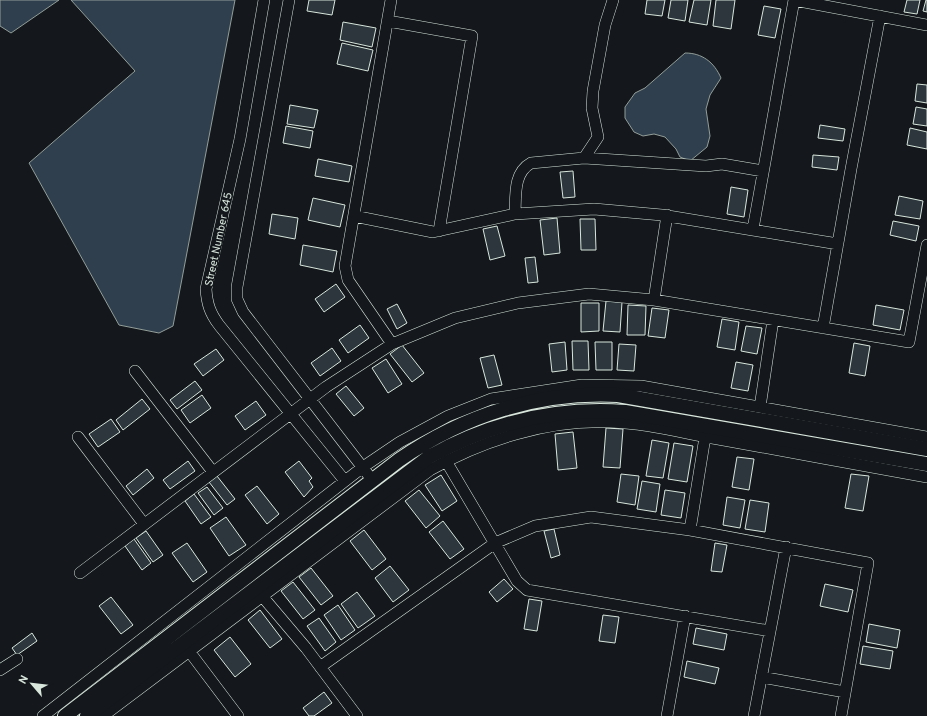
<svg xmlns="http://www.w3.org/2000/svg" width="927" height="716" font-family="Overpass,sans-serif">
<style>
.water{fill:#2f3f4d;stroke:#939e99}
.building{fill:#2c363c;stroke:#d8e6dc}
.lines{fill:none;stroke-linecap:round;stroke-linejoin:round}
.minor-casing{stroke:#d8e6dc;stroke-width:12}
.major-casing{stroke:#d8e6dc;stroke-width:16}
.minor{stroke:#14181c;stroke-width:11}
.major{stroke:#14181c;stroke-width:14}
.labels{text-anchor:middle;stroke-width:3;stroke-linejoin:round;paint-order:stroke}
.street-label{font-size:11px;fill:#d8e6dc;stroke:#14181c}
</style>
<rect width="100%" height="100%" fill="#14181c"/>
<path class="water" d="M0,0H59L11,33L0,26Z
M71,0H235L173,326L159,333L119,325L29,163L135,71Z
M685,53C702,53 714,62 721,78L710,95L706,109L710,136L707,147L690,161L680,157L676,149L665,137L654,134L643,136L634,132L625,118V107L635,93L645,88Z"/>
<path class="building" d="M309,0H335L332,15L307,11Z
M647,0H665L662,16L645,14Z
M671,0H688L685,21L668,18Z
M694,0H711L707,25L689,22Z
M716,0H735L731,29L713,26Z
M907,0H920L917,14L904,12Z
M926,0H927V12L923,11Z
M764,6L781,9L775,38L758,35Z
M343,22L376,28L372,47L340,40Z
M342,43L373,50L368,71L337,64Z
M917,84L927,85V103L915,101Z
M290,105L318,110L314,128L287,124Z
M916,107L927,109V126L913,124Z
M820,125L845,129L843,141L818,138Z
M286,126L313,131L310,148L283,143Z
M910,128L927,132V149L907,145Z
M813,155L839,157L837,170L812,167Z
M318,159L352,166L349,182L315,176Z
M573,171L575,197L563,198L560,172Z
M731,187L748,190L744,217L727,214Z
M899,196L923,201L920,219L895,215Z
M313,198L345,205L340,227L308,220Z
M272,214L298,218L295,239L269,234Z
M557,218L560,253L544,255L540,220Z
M580,219H595L596,250H581Z
M893,221L919,226L916,241L890,235Z
M497,226L505,256L490,260L483,229Z
M303,245L337,251L333,272L300,265Z
M535,257L538,282L528,283L525,258Z
M336,284L345,297L324,312L315,299Z
M606,301L622,302L620,332L603,331Z
M581,303H599V331L581,332Z
M397,304L407,323L397,329L387,309Z
M628,305L646,306L645,335H627Z
M876,305L904,310L900,330L873,325Z
M652,308L669,310L665,338L648,336Z
M722,319L739,322L735,350L717,347Z
M360,325L369,338L348,353L339,340Z
M746,326L762,328L757,354L741,351Z
M572,341H588L589,370H573Z
M565,342L567,370L552,372L549,344Z
M595,342H612V370H596Z
M854,343L870,346L865,376L849,373Z
M619,344L636,345L634,371L617,370Z
M402,345L424,373L412,382L390,354Z
M332,348L341,361L320,376L311,363Z
M216,349L224,360L203,376L194,364Z
M494,355L502,385L488,388L480,358Z
M386,359L402,384L388,393L372,368Z
M736,362L753,365L748,391L731,388Z
M195,381L202,390L177,409L170,400Z
M346,386L364,408L354,416L336,394Z
M202,395L211,408L190,423L181,410Z
M142,399L150,409L123,430L116,420Z
M256,401L266,415L245,430L235,416Z
M111,419L120,432L98,447L89,434Z
M606,428L623,429L620,468L603,467Z
M573,432L577,468L558,470L555,434Z
M652,440L669,443L663,478L646,476Z
M674,443L693,446L687,482L668,479Z
M737,457L754,459L749,490L732,487Z
M188,461L195,471L170,489L163,480Z
M299,461L312,478L309,481L313,487L304,497L285,472Z
M147,469L154,478L133,495L126,486Z
M621,474L639,476L635,505L617,502Z
M851,474L869,476L863,511L845,508Z
M441,475L457,501L442,511L425,485Z
M217,476L235,499L227,505L209,482Z
M642,481L660,484L656,512L637,509Z
M257,486L279,514L267,524L245,495Z
M207,487L223,508L214,515L198,493Z
M419,490L440,516L426,528L405,501Z
M665,490L685,493L681,518L661,515Z
M194,494L211,517L201,524L185,501Z
M727,497L745,500L740,528L723,525Z
M750,500L769,503L765,532L745,529Z
M226,517L246,545L229,556L210,528Z
M443,521L464,549L450,559L429,532Z
M554,529L560,555L551,558L544,531Z
M364,530L386,559L372,570L350,541Z
M146,531L163,555L153,562L136,538Z
M134,539L151,563L142,570L125,546Z
M187,543L207,572L193,582L172,553Z
M715,543L727,545L722,572L711,571Z
M390,566L409,590L393,602L375,578Z
M311,568L333,596L321,605L299,577Z
M504,579L513,589L497,602L489,592Z
M293,582L315,610L303,619L281,591Z
M825,584L853,590L848,612L820,606Z
M357,592L375,616L358,628L341,604Z
M111,597L133,625L121,634L99,606Z
M529,599L542,601L537,631L524,629Z
M338,605L355,630L341,640L324,615Z
M260,610L282,639L270,648L248,620Z
M603,615L619,617L615,643L599,641Z
M319,618L336,642L325,651L307,626Z
M869,624L900,630L897,648L866,642Z
M696,628L727,634L724,650L693,644Z
M32,633L37,641L17,655L12,648Z
M230,637L251,664L235,677L214,650Z
M863,646L893,651L890,669L860,664Z
M687,661L719,668L715,684L684,677Z
M324,692L332,703L314,716H309L303,708Z"/>
<g class="lines">
<g class="minor-casing">
<path id="minor" d="M264,0L240,139L206,289C207,304 210,313 219,325L345,481
M289,0L237,287V299L243,312L373,481
M391,0L345,266L348,280L392,344
M794,0L927,25
M388,21L472,36L439,231
M584,158L706,166L722,164L763,171
M515,214C516,196 513,173 531,163L584,158L598,137L592,108L593,91L605,25L613,0
M354,216L433,232L515,214L594,209L662,215L838,244
M753,229L794,0
M654,300L667,215
M823,328L851,169L880,16
M135,371L213,472
M760,407L773,320
M78,437L144,524
M446,461L517,581L527,590L770,631
M690,530L705,437
M80,573L326,387L392,344L455,318L518,303L589,294L654,300L909,342L927,245
M262,596L306,648L357,716
M189,651L238,716
M320,667L495,543L535,526L591,517L690,530L868,563L841,716
M0,670L17,659
M761,677L845,692
M43,716L363,467L400,442L448,416L491,399L582,385L641,386L927,437
M103,716L430,470C483,440 549,419 610,422C646,423 683,433 718,439C788,452 857,464 927,477
M667,716L685,616
M754,716L786,547"/>
</g>
<g class="major-casing">
<path id="major" d="M65,716L399,460C464,415 539,391 618,395L927,449
M87,716L429,457C490,423 556,407 625,412L927,464"/>
</g>
<use href="#minor" class="minor"/>
<use href="#major" class="major"/>
</g>
<g class="labels">
<g class="street-label">
<text transform="translate(218 239) rotate(-78)" y="4">Street Number 645</text>
</g>
</g>
<g transform="translate(32 684) rotate(298)" stroke="#14181c" stroke-width="3" paint-order="stroke">
<path d="M0-3L7 15L0 10L-7 15Z" fill="#d8e6dc"/>
<text y="-6" font-size="11" font-weight="bold" text-anchor="middle" fill="#d8e6dc">N</text>
</g>
</svg>
